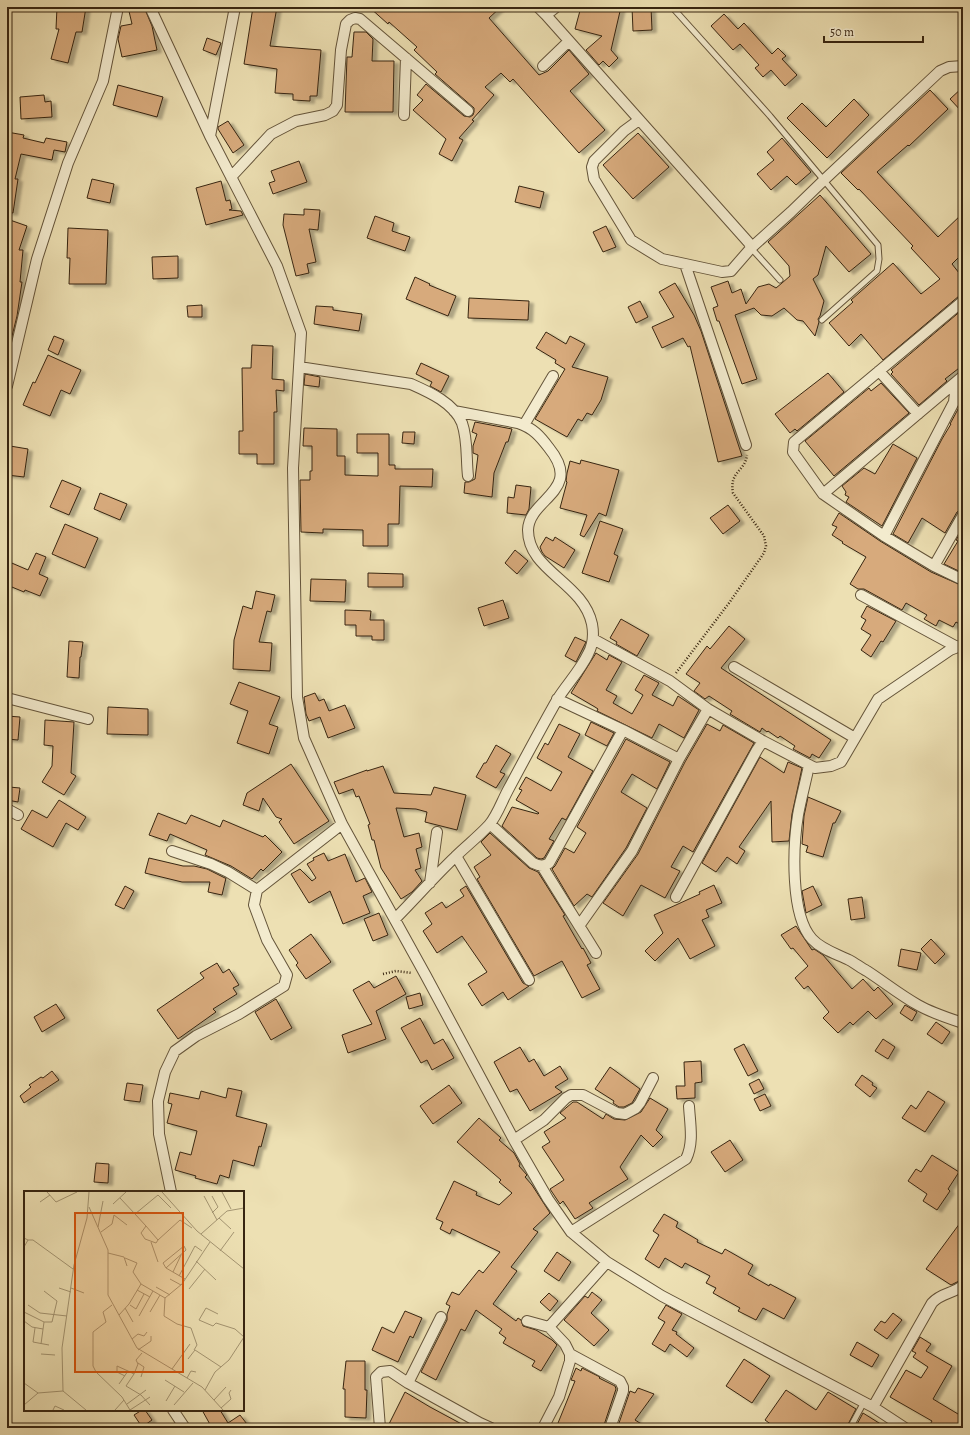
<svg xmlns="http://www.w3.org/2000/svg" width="970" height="1435" font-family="Alegreya,serif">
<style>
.building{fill:#d7aa7b;stroke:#372511;filter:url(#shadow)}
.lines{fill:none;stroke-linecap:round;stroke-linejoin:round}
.lane-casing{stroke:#64543a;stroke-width:7}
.street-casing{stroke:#64543a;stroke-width:12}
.path{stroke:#372511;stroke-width:2.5;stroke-dasharray:1 2;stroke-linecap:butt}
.lane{stroke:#f3ebce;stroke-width:5}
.street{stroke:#f3ebce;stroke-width:10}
.inset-road{fill:none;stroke:#a49572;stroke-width:1}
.view{fill:#d6540c;fill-opacity:0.15;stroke:#d6540c;stroke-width:2}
.inset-edge{fill:none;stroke:#372511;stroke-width:2}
</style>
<defs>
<filter id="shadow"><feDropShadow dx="4.5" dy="2.5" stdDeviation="1" flood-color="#0004"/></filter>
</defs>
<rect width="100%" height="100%" fill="#ede0b3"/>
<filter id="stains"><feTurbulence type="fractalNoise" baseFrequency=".005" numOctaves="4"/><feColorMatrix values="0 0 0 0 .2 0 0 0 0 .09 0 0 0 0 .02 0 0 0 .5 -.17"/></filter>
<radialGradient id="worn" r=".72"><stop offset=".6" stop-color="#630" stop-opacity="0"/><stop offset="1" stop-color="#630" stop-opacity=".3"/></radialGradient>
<path class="building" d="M57,7H86L82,32H76L68,63L51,59L59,29H56Z
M128,7H144L152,26L157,50L122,57L118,39L121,26L132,24Z
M253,7H277L270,46L321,50L317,96H310V101L293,100V94L275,93L277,69L244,64Z
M369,7H501L489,18L539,75L548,71L569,50L589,74L570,91L605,130L579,153L513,79L510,82L501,73L485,87L494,95L472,120L474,121L459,138L463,140L452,161L439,154L446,139L413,110L423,100L417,95L426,84L464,116L470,117L473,115L474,112V108L435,74L437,72L414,50L417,47L389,22L388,24Z
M581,7H621L611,50L618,58L609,67L603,61L599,65L586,50L602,36L575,29Z
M632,7H651L652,30L633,31Z
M724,14L738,29L744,23L772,54L778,48L786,56L782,59L797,75L785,86L771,70L763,77L755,68L759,65L740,44L733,50L711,26Z
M354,32H366L373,39L372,61H394L393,112H345L347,57H352Z
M207,38L221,43L216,55L203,50Z
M118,85L163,97L157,117L113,105Z
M963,87V113L950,99Z
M930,90L948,109L909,146L908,145L877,172L938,237L963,213V253L952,264L963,278V295L959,296L883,360L861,334L849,346L829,323L853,302L851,300L893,263L921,294L940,279L911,248L913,246L859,189L858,190L841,173Z
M44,95L45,102L51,101L52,117L21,119L20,97Z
M854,99L869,115L827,158L787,118L802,103L826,127Z
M228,121L244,145L233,153L218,129V127Z
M7,132L24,135L23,138L44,143L46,138L67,142L65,152L54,150L52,160L21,154L15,179H18L13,213L7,212Z
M638,133L669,167L633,199L603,165Z
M782,138L811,172L796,185L787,176L771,190L757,174L774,160L767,152Z
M299,161L307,182L273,194L269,183L275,181L271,171Z
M92,179L114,184L110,203L87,198Z
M221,181L226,201L230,200L232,209L229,210L241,211L243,215L206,225L196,188Z
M519,186L544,192L540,208L515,202Z
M820,195L871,254L849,272L826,246L818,275L813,279L824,301L820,316L818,319L819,322L815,336L803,321L797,320L784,308L772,316L761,315L754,308L735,315L757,379L742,384L719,321H717L713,308L718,306L711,287L728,281L732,293L741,289L746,304L758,287L769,284L776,288L782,283L790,276L789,266L768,242Z
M304,209L320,210L318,230L309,229L316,262L307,264L309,273L296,276L283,225L284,214L304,215Z
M375,216L394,223L392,231L410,237L405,251L367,238Z
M7,219L27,226L19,250H23L20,282H22L17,316L11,340H7Z
M606,226L616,247L603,252L593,232Z
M68,228L108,230L106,284H69L70,258H67Z
M178,256V278L153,279L152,257Z
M415,277L430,284L429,285L456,296L448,316L406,299Z
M675,283L694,315L701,331L742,456L718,462L690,346L688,347L683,338L662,348L652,327L674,317L659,292Z
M469,298L529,301L528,320L468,318Z
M640,301L648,317L636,323L628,307Z
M202,305V317H188L187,306Z
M316,306L333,307V310L362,314L359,331L314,324Z
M963,309V365L945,379L947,381L919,405L891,374L893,372L891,370Z
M546,332L566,344L570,336L585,344L572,367L608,377L601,400L592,415L587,413L582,421L578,419L567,437L535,419L565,369L555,363L556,360L536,348Z
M54,336L64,340L58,355L48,350Z
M252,345L273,346L272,379L284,380V391L276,390L277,412H274V464H257V454H239V431H243L242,368H251Z
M48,355L81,370L70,394L61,390L50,416L23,405L33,382L35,383Z
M421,363L449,376L441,392L430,386L432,382L416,374Z
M828,373L844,392L797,431L795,429L790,433L775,414Z
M305,374L320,377L319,387L304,385Z
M881,383L909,413L834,476L805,441L869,388L871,391Z
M963,400V509L957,512L945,533L922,518L908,543L893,534L942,439L951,424H950Z
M475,422L512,429L508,442H506L494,473L492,497L464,493L465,482H469L475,479L478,455L473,453V446L477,434L472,432Z
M304,428L337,429V456H345V475L378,476V453H357V434H389V465H395V469H433L432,487L400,486L399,524H388V546H363V530L323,529V533L301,532L300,480H310V471H312V446H303Z
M403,432H415L414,444L402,443Z
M893,444L917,458L882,526L846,502L849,497L845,495L846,492L842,486L864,468L875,474Z
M10,446L28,449L24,477L7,475V463Z
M581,460L619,470L606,516L599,513L584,537L580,535L587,515L560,508L567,482L566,481L567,473L570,461L580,464Z
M62,480L81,488L69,515L50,507Z
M516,485L531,487L529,509L526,515L507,513L508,497L514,498Z
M100,493L127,504L120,520L94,509Z
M728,505L740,521L723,534L710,518Z
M839,513L880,541L931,572L963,586V626L956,622L953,627L939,620L936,626L924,619L927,615L906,603L902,610L864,589H858L850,584L866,557L842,543L843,542L832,535L837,527L832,525Z
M600,521L623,529L614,554L618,556L609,582L582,573Z
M65,524L98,538L85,568L52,554Z
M963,528V573L944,564L958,541L956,540Z
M546,537L553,541L555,537L575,550L564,568L545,556L542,552L540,547Z
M515,550L528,561L517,574L505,563Z
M36,553L46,557L39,574L48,578L40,596L25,590L24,592L7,585V561L28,570Z
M368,573L403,574V587H368Z
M311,579L346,580L345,602L310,601Z
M256,591L275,595L271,612L267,611L259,642L272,643L270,671L233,669L234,640L243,606L252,609Z
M503,600L509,618L484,626L478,608Z
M867,606L896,621L883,642L881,641L871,657L861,650L871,635L861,629L866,620L861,617Z
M345,610L371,611L370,620H384V640H372V636H356V625H345Z
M621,619L649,635L637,656L616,644L617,642L610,638Z
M729,626L745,639L721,668L831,740L819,758L812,754L810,758L793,749L795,746L780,736L778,738L768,731L767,732L762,728L760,732L730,714L732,711L709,696L705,699L694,691L700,683L686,674L707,646L710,649Z
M575,637L586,642L576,662L565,656Z
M69,641L83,642L81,657H80L79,678L67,677Z
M596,653L607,660L609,655L622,662L606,690L617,696L613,703L632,714L643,695L635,690L644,675L659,683L652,695L673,706L678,696L699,710L684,738L659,724L652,738L597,711L598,709L595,707L571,693Z
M239,682L280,697L269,724L278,727L269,754L237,743L248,711L230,704Z
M315,693L319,701L324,699L329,711L345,705L355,728L328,738L320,717L309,721L306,714L304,697Z
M108,707L148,709V735L107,734Z
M7,716L20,717L18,740L7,739Z
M45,720L74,722L71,773L76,776L64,795L42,782L52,766L53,746L44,745Z
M591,722L614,733L607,746L585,735Z
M559,724L580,734L568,757L593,771L566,820L562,818L549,839L554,841L544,858L541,859L537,858L502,826L512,807L538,814L539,813L516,800L522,790L519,789L526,777L551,791L562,772L537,758L545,743L548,745Z
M707,724L720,731L723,725L754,743L693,852L683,846L671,867L680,871L665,898L641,885L623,916L603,903L638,854L685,762Z
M626,739L670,762L657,789L632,774L621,792L647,808L626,848L592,897L587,894L574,906L552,869L555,866L565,848L574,853L586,833L577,827Z
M496,745L511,754L500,772L505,774L496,788L476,777L484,763H486Z
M760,757L784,773L788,762L802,768L792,814L789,841L772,842L771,801L739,847L745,851L737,864L727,857L716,872L702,863Z
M291,764L329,821L294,844L279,822L282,819L276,817L263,798L259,811L243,805L247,793Z
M383,766L394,793L431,795L434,787L466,795L457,830L425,822L427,812L416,809L396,808L404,837L419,833L422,847L416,849L421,868L415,870L422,881L412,892L401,899L381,868L374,840H372L368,825L370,824L359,796L356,797L353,789L339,794L334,782L367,770V771Z
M9,787L20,788L18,802L7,800Z
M808,797L841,811L835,823H833L823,857L806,852L808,846L802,844L804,816Z
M59,800L86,817L78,830L66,823L53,847L21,829L32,810L47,818Z
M158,813L186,824L191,815L220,827L223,820L263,837L265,835L282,852L263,871L261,869L252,879L231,866L205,855L207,850L170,834L167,841L149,835Z
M490,833L529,868L538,872L565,915L563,916L575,937L582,949L583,948L591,963L587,965L600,989L582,998L562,961L534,976L477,879L480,877L474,867L491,855L481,842Z
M324,853L328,861L345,854L356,882L365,878L372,892L363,896L370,913L343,924L330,891L309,903L291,874L300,869L312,881L316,878L307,864L314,860L313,858Z
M149,858L183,866H194L207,869L225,878H226L222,895L208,892L210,882H182L145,873Z
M714,885L722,903L706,910L709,917L702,920L715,946L690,959L678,938L655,961L645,951L663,933L654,915L700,894L699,892Z
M125,886L134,891L124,909L115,905Z
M466,886L523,983L529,986L508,1000L503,992L482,1006L468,984L487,972L462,936L437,953L423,931L432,924L425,913L442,902L446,908L464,896L460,890Z
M813,886L822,905L806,913L802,891Z
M862,897L865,918L851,920L848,899Z
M379,913L388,935L373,941L364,919Z
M796,926L812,950L814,949L823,955L852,989L863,979L874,991L878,987L893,1004L876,1019L868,1011L853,1025L850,1022L838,1033L823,1018L829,1012L808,986L804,989L795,978L808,966L793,948L791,949L781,935Z
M311,934L331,962L306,979L296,965L298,963L289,950Z
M931,939L945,954L935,964L921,949Z
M901,949L921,953L917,970L898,966Z
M217,963L223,973L229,969L239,985L233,988L237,994L213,1009L216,1012L178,1039L157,1010L204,978L200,973Z
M396,976L406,994L376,1011L386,1039L348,1053L342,1035L372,1024L353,990L369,981L374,988Z
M420,993L423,1005L409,1009L406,997Z
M276,999L292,1028L271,1040L255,1012Z
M56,1004L65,1018L42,1032L34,1017Z
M905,1005L917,1012L912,1021L900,1013Z
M420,1018L434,1044L443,1039L454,1058L432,1070L427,1060L421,1063L401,1028Z
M936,1022L950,1032L942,1044L927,1034Z
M883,1039L895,1047L888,1059L875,1051Z
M744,1044L758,1071L748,1076L734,1049Z
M520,1047L529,1062L534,1059L544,1076L560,1066L568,1079L555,1087L562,1092L530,1111L517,1089L510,1092L494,1062Z
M701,1061L702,1082L695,1083V1098L677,1099L676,1086H685L684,1062Z
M610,1067L640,1089L632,1103L624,1107H619L613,1103L614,1101L595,1089Z
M52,1071L59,1080L24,1103L20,1096L31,1087L29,1085L41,1077L43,1078Z
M862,1075L873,1083L872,1085L877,1088L870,1097L855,1085Z
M759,1079L764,1089L754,1094L749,1084Z
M127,1083L143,1085L140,1102L124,1100Z
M449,1085L462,1103L433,1124L420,1106Z
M228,1088L242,1091L236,1116L267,1124L261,1147L259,1146L254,1166L233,1160L229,1178L220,1175L217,1184L195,1178L196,1176L175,1170L180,1152L191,1155L197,1131L167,1123L172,1104L168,1103L170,1093L199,1099L201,1091L226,1098Z
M928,1091L945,1102L925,1132L902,1118L911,1105L916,1109Z
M765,1094L771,1106L760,1111L754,1099Z
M650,1098L668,1109L656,1130L663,1137L653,1147L641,1135L620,1167L628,1179L589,1203L593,1208L575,1219L563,1201L560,1204L550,1189L564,1180L542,1147L550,1142L544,1132L566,1118L560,1113L573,1102H577L603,1119L606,1114L614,1119L625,1120L641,1112Z
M479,1118L501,1138L499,1140L514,1153L520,1164L519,1166L527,1175L525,1177L532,1185L550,1213L533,1229L538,1232L511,1267L517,1271L493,1304L516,1321L518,1318L521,1320L523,1326L536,1330L552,1340L557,1345L541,1371L532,1366L535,1361L503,1343L506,1338L499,1333L502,1329L476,1310L465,1331L461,1329L436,1380L421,1372L447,1320V1314L450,1306L446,1304L452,1292L459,1295L479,1270L483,1273L500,1252L452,1229L450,1234L440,1229L443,1222L436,1219L454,1181L477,1192L476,1195L499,1205L512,1193L499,1182L501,1180L457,1142Z
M730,1140L743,1160L725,1172L711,1152Z
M932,1155L959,1172L948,1189L950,1191L937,1210L923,1201L927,1194L908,1181L916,1169L921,1172Z
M96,1163L109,1164L108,1183L94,1182Z
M664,1214L678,1222L676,1227L698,1240L697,1242L722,1254L725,1249L753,1265L748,1274L769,1286L770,1284L796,1298L784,1319L763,1308L756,1320L738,1311L740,1308L713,1293L716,1288L706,1283L710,1276L685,1263L682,1268L665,1258L659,1268L645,1259L659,1235L653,1231Z
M963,1219V1279L951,1285L926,1269Z
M557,1252L571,1262L559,1281L544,1271Z
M592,1292L602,1300L591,1313L609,1330L594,1346L564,1320L585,1296L588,1298Z
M549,1293L558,1301L550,1311L540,1302Z
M666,1305L682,1314L672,1330L677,1332L676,1334L694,1348L687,1357L670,1344L665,1352L652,1344L665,1322L658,1318Z
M405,1311L422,1318L413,1338L410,1336L398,1362L372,1350L382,1327L394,1333Z
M893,1313L902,1320L887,1339L874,1330L881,1321L885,1323Z
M920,1337L931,1344L926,1351L952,1366L933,1399L963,1417V1428H928L932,1421L890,1397L906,1370L921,1378L928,1367L913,1357L916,1353L912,1351Z
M857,1342L879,1355L872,1367L850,1355Z
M744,1359L770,1376L752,1403L726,1386Z
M346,1361H365V1390H367L366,1418L345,1417V1389H343Z
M576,1368L581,1371L582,1368L600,1377L599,1378L615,1386L616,1389L603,1428H556L575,1381L571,1380Z
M638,1388L654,1394L635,1420L648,1428H621L618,1426L630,1391L635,1393Z
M786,1390L816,1410L828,1392L856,1409L846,1428H776L765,1420Z
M405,1392L430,1407L469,1428H387Z
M142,1410H145L152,1420L142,1427L134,1415Z
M202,1410H220L228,1423L240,1415L250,1428H212Z
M863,1413L887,1428H855Z"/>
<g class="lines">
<g class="lane-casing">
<path id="lane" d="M672,7L770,116L878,245L879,259L877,271L822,320
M751,248L780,280
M850,1428L864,1402"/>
</g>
<g class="street-casing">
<path id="street" d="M150,7L210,136L277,266L301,333L293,468L297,697L304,738L342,824L426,976L514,1140L548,1199L571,1232L607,1262L662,1296L873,1407L905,1428
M538,7L546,15L749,243L751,248L731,271L722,272L662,259L631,240L594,179L592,167L594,161L624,131L639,120
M546,15L556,7
M543,66L569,41
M404,115L406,58
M210,136L235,7
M231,177L271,134L296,121L325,115L333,111L337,105L341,50L346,24L350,20L355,18L360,19L468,111
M751,248L791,212L824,180L940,71L949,67L963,66
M685,264L746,445
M963,301L794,442L793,452L823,494L884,536L934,566L963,580
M299,367L411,384C429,392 454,403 462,423C468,440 466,459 468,476
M879,371L918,414
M7,386L37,259L68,163L103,81L118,7
M524,425L553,376
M823,494L963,376
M884,536L954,402L956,383
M934,566L963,515
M861,595L957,647
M593,639L670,681L708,709L763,741L815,768L831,766L841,762L878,699L950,650L963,645
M734,667L855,738
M7,698L88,719
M557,699L623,730L679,759
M809,765C806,781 801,798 798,815C793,846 790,915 812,939C822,950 837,954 849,960C855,963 861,968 867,971C884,982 900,995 918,1005C932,1013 948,1018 963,1023
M7,809L18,815
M490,824L533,863C539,866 544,867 549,863L623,730
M172,851L211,864L228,872L257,890
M456,856L529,980
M542,866L596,953
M430,883L437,832
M676,897L757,750L763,741
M395,919C415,899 434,877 455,857C466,846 478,837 489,825C497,816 502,801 508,790C524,760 540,730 557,700C566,685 580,671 588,654C593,645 594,635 592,624C583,582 528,571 528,530C529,498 584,491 549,448C540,436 533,428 518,423L454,411
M579,926L632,851L679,759L708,709
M514,1140L544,1120L566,1098L571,1095H583L617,1113L625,1114L636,1108L640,1103L653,1078
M171,1192L159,1134L158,1101L165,1072L175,1051L196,1036L239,1014L284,986L287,975L267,940L254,905L257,890L342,824
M571,1232L686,1159C694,1143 690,1124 689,1106
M527,1321L549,1327
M570,1354L620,1381L623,1387V1391L610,1428
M408,1383L441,1317
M873,1407L932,1303C942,1292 954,1294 963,1285
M173,1410L185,1428
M380,1428L376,1377L381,1372L390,1371L408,1383L480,1423
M477,1428L480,1423L491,1428
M543,1428L559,1397L570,1361V1354L565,1344L549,1327L607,1262"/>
</g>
<path class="path" d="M676,673L729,603L764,553L766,546L764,536L733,493C729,471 745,472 747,455
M383,974L396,971L412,973"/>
<use href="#lane" class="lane"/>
<use href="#street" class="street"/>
</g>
<g transform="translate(24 1191)">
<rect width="220" height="220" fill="#ede0b3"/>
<path class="inset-road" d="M23,1L32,11L53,1M138,1L173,40L220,78M198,1L207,18M180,5L193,29M96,7L111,23L122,35L134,49L132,52L121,48L117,42L122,35M16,11L26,4M89,13L102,1M65,16L84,59V104L113,157L178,196L199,219M188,22L194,16L188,5M111,23L134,4L147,17M195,27L207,38M74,36L79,10M77,41L88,33L90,24L103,34M177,43L203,20L220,17M0,47L4,49L0,56M4,49H9L49,78M134,49L156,29L168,37M127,51L134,71M196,60L210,41M84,62L100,66L103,75M172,70L192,89M142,77L162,59L160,55L139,72L142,77L161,88M149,81L157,64M155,85L171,55L178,60M146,88L157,94M117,93L141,107M132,96L146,104M35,97L47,101M47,97L60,102M165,98L181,78M113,99L126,106M141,107L158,93L186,51M141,107L140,125L153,133L167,137L173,154L170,159M4,114L16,122L43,125M88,114L79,121L82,131L69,141V175L72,181L98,206L106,219M106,114L112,118L120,103M101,117L109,131M0,121L20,131M126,121L136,104M194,123L182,117L175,129L189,135L192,132L211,138L220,146M95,124L105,113L117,93L109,81L113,72L101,67M115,125L129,100M0,130L8,136L19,138M11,137L9,151L25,154M108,148L114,143L120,145L123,141M17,153L20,131H28L33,110L20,100M114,159L127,150V145M17,163L31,164M164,168L171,159L197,176M114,172L120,176L117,186M148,178L166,153M110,183L114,173L112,169L118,162M101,185L93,181V175L104,180M163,187L167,180L172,181M141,189L160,201M0,192L14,202L39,200M95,193L104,180L110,183L102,195L117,204L126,214M181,199L191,181L205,169L220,146M190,209L202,196M142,210L151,195M103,213L122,199M0,214L14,202M150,214L169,192M197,217L207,208L205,202L207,199M29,219L31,215L40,219M62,219L39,200L38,157L50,74L63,27L65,1M91,219L100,209M106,219L126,206"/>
<path class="view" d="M51,22H159V181H51Z"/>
<rect width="220" height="220" class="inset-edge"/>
</g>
<rect width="970" height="1435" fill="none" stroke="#ede0b3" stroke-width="24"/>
<rect x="8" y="8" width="954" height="1419" fill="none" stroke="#372511" stroke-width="2"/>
<rect x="12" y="12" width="946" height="1411" fill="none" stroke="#372511"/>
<path d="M824 36v6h99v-6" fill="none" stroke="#372511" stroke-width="2"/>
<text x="830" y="36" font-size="12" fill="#372511" stroke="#f3ebce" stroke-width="3" paint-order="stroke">50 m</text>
<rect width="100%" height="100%" filter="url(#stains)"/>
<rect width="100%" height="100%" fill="url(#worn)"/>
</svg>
